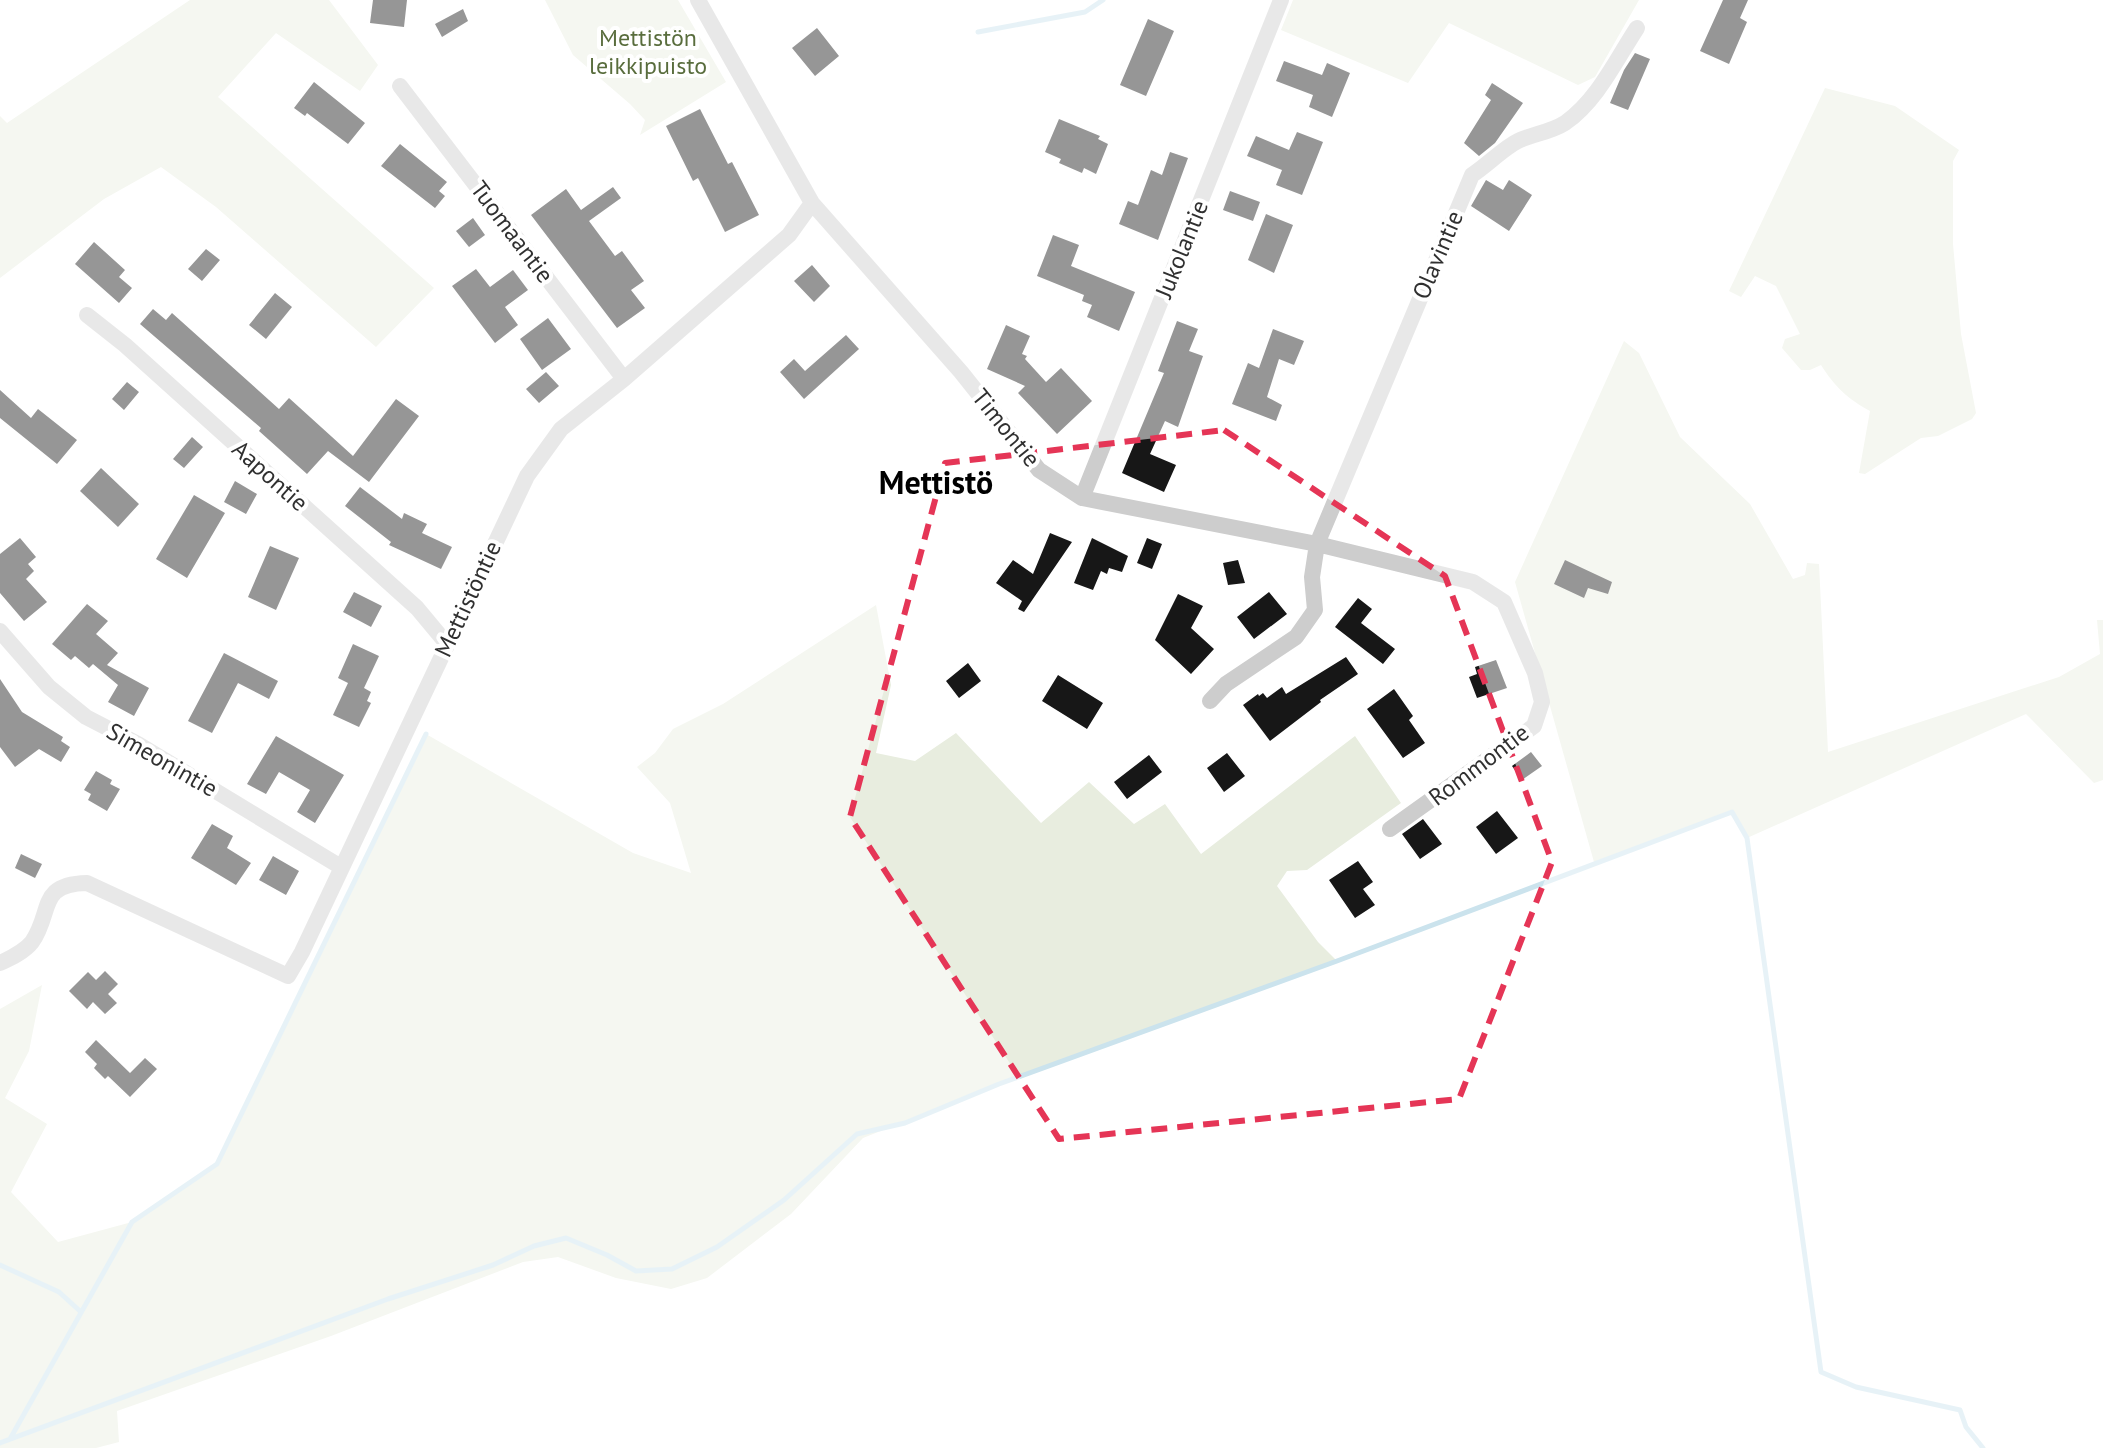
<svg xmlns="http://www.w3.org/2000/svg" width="2103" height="1448" font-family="'PT Sans',sans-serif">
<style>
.green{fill:#e8eddf}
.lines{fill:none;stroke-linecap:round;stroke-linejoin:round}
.stream{stroke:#cbe3ed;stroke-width:5}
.building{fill:#171717}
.minor{stroke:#cdcdcd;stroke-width:16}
.marked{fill:none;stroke:#e53556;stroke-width:6;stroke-dasharray:16 10;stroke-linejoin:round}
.labels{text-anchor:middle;stroke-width:8;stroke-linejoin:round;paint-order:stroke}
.park-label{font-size:24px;fill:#596d3d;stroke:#fff}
.street-label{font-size:24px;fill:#303030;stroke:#fff}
.district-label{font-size:32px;font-weight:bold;fill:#000;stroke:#fff}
</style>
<rect width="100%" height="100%" fill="#fff"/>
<path class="green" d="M190,0H329L378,65L360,91L276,33L218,97L434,288L376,347L216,207L161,167L104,199L0,278V116L7,123Z
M545,0H678L726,82L640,135L645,120L630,104L573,55Z
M1293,0H1639L1595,77L1578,85L1449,23L1408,83L1281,30Z
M1825,88L1895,106L1959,150L1953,161V244L1961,334L1976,413L1972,419L1938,436L1921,438L1865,474L1859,473L1870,411C1848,399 1835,387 1821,365L1810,370H1801L1782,348L1785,339L1800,334L1776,286L1755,276L1741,297L1729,291Z
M1624,341L1639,353L1680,437L1750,504L1793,579L1805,575L1807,563L1819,564L1828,752L2059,677L2100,654L2097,620H2103V780L2094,783L2026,714L1747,838L1732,812L1594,862L1515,582Z
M876,605L891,685L876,753L915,761L956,733L1041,823L1089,782L1134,824L1165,804L1201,854L1355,736L1401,803L1307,870L1287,871L1277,886L1318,942L1337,961L999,1084L863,1138L791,1214L707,1278L671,1289L616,1278L558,1257L523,1262L331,1336L117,1411L119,1442L96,1448H0V1009L42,985L29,1051L5,1098L47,1124L11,1192L58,1242L132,1222L217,1164L426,734L633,853L691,873L670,803L637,767L655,753L673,729L723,704Z"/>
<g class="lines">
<path class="stream" d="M978,32L1085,12L1103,0
M0,1265L59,1292L81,1312
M10,1439L132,1222L217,1164L426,734
M0,1443L388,1299L493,1265L534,1246L566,1238L607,1255L636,1271L672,1269L717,1247L784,1200L857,1134L905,1123L999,1084L1337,961L1732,812L1747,838L1821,1372L1856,1387L1960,1410L1966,1427L1983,1448"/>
</g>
<path class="building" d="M373,0H407L404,27L370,23Z
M1723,0H1748L1740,18L1747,22L1729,64L1700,51Z
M463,9L468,21L442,37L435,24Z
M1148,19L1174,31L1146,96L1120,85Z
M817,28L839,56L815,76L792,48Z
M1635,53L1650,59L1628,110L1610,103L1624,70Z
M1284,61L1322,75L1327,63L1350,73L1332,117L1309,107L1313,95L1276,81Z
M314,82L365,123L348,144L307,113L305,116L294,108Z
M1492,83L1523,103L1495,143L1479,156L1464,143L1491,100L1485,95Z
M700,109L728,164L732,162L759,215L725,232L698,178L693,181L666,126Z
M1059,119L1100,136L1098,139L1108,144L1096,174L1084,168L1082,173L1059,163L1061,159L1045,152Z
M1297,132L1323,142L1302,195L1276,185L1282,170L1247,156L1256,136L1289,150Z
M400,144L447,182L439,191L445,196L435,208L381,166Z
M1170,152L1188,158L1158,240L1119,224L1128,201L1138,205L1151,170L1162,175Z
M1486,180L1503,190L1509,180L1532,195L1509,231L1471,206Z
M613,187L621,198L589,221L615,256L622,251L644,281L631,290L645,308L617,328L531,215L566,189L581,210Z
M1230,191L1260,202L1253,221L1223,210Z
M1266,214L1293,225L1274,273L1248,260Z
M473,218L485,235L469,247L456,231Z
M1053,235L1079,245L1071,266L1135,292L1119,331L1087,317L1092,305L1082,301L1084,295L1037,276Z
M94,242L125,270L119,277L132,288L119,303L75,264Z
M206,249L220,260L202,281L188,269Z
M812,265L830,286L814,302L794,281Z
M476,269L490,287L513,270L528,290L505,307L518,325L495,343L452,286Z
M275,293L292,307L266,339L249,325Z
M153,309L166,320L172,313L279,409L289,398L353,456L396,399L419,416L369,482L328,451L307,474L259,431L261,428L140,324Z
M548,318L571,349L542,370L520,339Z
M1177,321L1198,329L1189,351L1203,356L1178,427L1165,421L1150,454L1176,465L1164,492L1122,473L1164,373L1158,371Z
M1006,325L1030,336L1022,354L1027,356L1025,359L1046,382L1061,368L1092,401L1057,434L1018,393L1025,386L987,369Z
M1273,329L1304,341L1294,365L1279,359L1267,397L1282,405L1276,421L1232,404L1248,363L1259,368Z
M846,335L859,349L804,399L780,372L794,359L805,371Z
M546,372L559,386L539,403L526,389Z
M127,382L139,392L124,410L112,399Z
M0,390L31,418L38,409L77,440L57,464L0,418Z
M192,437L203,447L184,468L173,459Z
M101,468L139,504L118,527L80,491Z
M235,481L257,494L246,514L224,502Z
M360,487L402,519L404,513L427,524L422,533L452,547L441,569L389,545L391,542L345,506Z
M194,495L225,513L187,578L156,559Z
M1050,533L1072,542L1024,612L1018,609L1022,601L996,583L1013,560L1033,574Z
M20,538L36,557L28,564L34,571L26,579L47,602L24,621L0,593V554Z
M1092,538L1128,556L1122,572L1109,568L1107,574L1101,571L1093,590L1074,583Z
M1147,538L1162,544L1152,569L1137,563Z
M270,546L299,558L276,610L248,597Z
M1238,560L1245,583L1228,585L1223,563Z
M1565,560L1612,582L1608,594L1588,588L1584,598L1554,584Z
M354,592L382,606L371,627L343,612Z
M1269,592L1287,614L1254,639L1237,617Z
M1178,594L1203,606L1191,628L1214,649L1191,674L1155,640Z
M1358,598L1372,609L1361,623L1395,649L1383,664L1335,627Z
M87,604L108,621L96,634L118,653L107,665L149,688L134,716L108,702L118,685L93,664L89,668L75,656L71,660L52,644Z
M353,644L379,656L364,688L371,692L367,701L371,703L359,727L333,715L348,683L338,678Z
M224,653L278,681L269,699L238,683L212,733L188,721Z
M1346,657L1358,674L1320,700L1321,702L1270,741L1243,705L1258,694L1259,696L1263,693L1267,698L1282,687L1286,694Z
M1496,660L1507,688L1477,698L1469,677L1477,674L1475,667Z
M968,663L981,681L959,698L946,681Z
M1058,675L1103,703L1087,729L1042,701Z
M0,679L22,712L63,737L61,741L70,747L61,762L39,749L15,767L0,747Z
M1394,689L1413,716L1409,720L1425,743L1403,758L1367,709Z
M276,736L344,775L315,823L297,812L310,790L279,772L266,794L247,784Z
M1531,752L1542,766L1522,780L1512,766Z
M1227,753L1245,776L1224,792L1207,768Z
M1149,755L1162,772L1127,799L1114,782Z
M96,771L112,780L110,784L120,789L107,811L88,800L91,794L84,790Z
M1497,811L1518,838L1496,854L1476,827Z
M1423,819L1442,844L1420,859L1402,834Z
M212,824L233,836L227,848L251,863L236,885L191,858Z
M21,854L42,864L35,878L15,868Z
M273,856L299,871L286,895L259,880Z
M1358,861L1373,882L1363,889L1375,905L1355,918L1329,880Z
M105,971L118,984L108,994L117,1003L105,1014L93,1002L87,1009L69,991L88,972L96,980Z
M96,1040L130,1073L145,1058L157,1069L130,1097L108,1076L105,1079L94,1068L97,1064L85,1052Z"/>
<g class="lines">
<path class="minor" d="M400,86L624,379
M812,203L961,372L1039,470L1082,498L1317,544L1473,582L1504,602L1535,673L1542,702L1534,726L1390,829
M87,315L125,345L417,608L447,644
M1082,498L1281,0
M0,631L49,687L86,717L138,744L341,867
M1210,701L1226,684L1296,637L1315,610L1312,577L1317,544L1472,175C1486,166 1505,147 1518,141C1533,134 1551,132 1565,123C1597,101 1616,60 1637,28
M0,963C11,958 24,952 32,942C53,912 37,884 87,883L288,976L302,952L527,476L561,429L624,379L789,235L812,203L698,0"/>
</g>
<path d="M0 0H2103V1448H0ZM1224,430L1445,576L1552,862L1459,1099L1059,1139L850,817L945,463Z" fill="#fff" fill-opacity=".55" fill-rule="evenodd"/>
<path class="marked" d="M1224,430L1445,576L1552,862L1459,1099L1059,1139L850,817L945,463Z"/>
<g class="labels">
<g class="park-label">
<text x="648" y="46">Mettistön<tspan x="648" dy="28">leikkipuisto</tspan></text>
</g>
<g class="street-label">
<text transform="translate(512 232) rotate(53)" y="8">Tuomaantie</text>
<text transform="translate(1182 249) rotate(-68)" y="8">Jukolantie</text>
<text transform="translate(1438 255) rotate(-67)" y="8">Olavintie</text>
<text transform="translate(1006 428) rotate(51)" y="8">Timontie</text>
<text transform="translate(270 476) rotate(42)" y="8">Aapontie</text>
<text transform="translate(468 599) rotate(-65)" y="8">Mettistöntie</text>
<text transform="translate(162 760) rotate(30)" y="8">Simeonintie</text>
<text transform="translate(1479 765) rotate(-37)" y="8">Rommontie</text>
</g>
<g class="district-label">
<text x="936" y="494">Mettistö</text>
</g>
</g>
</svg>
